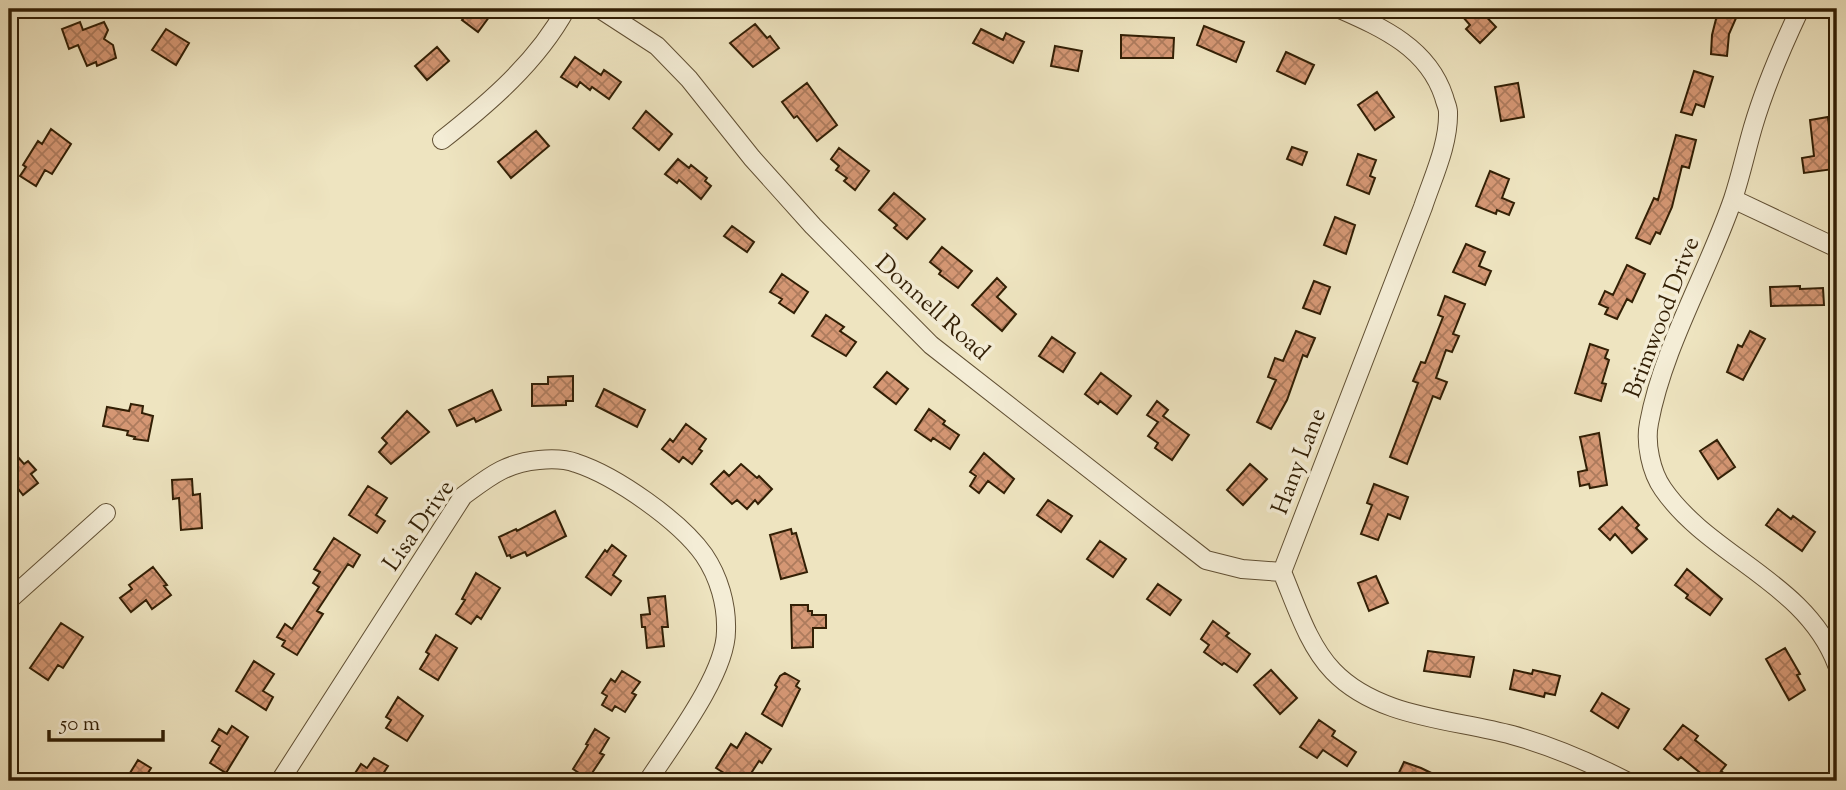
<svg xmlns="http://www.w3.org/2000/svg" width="1846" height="790" font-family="'Sorts Mill Goudy',serif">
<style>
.building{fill:url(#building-cross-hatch);stroke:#321f05;stroke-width:2}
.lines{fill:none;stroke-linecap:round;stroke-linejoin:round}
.minor-casing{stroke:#615034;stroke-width:20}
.minor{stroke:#f4edd6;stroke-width:18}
.labels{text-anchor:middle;stroke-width:7;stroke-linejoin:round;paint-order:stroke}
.street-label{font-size:24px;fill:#321f05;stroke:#f4edd6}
</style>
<defs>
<pattern id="building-cross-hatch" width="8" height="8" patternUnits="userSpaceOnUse" patternTransform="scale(1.75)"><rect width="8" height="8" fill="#d59774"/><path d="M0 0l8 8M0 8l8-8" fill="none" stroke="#ad7b5d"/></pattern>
</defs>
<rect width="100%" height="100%" fill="#eee4c0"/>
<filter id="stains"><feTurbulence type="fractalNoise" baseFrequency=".00286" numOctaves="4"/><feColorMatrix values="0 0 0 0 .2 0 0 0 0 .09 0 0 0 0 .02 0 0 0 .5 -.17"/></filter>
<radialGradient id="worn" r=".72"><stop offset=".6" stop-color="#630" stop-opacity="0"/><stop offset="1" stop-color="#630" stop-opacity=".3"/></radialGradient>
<path class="building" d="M471,9H495L478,32L462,20Z
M1456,9H1479L1496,27L1480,43L1466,29L1470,25Z
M1718,9H1740L1729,34L1727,56L1711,54L1712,35L1716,19L1715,17Z
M80,22L83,30L104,22L108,30L104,39L113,45L116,58L97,66L96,62L87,66L78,45L69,49L62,29Z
M755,24L767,38L770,36L779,48L753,67L730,43Z
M1204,26L1244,42L1236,62L1197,45Z
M166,29L189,43L176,65L152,50Z
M981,29L1003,40L1006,33L1024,42L1013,63L973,43Z
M1121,35L1174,38L1173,58H1121Z
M1055,46L1082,51L1078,71L1051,66Z
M437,47L449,61L427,80L415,66Z
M1286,52L1314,65L1305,84L1277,71Z
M575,57L601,75L604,70L621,82L609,99L592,87L590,90L580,82L577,87L561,77Z
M1694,71L1713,77L1704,107L1696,104L1692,115L1681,112Z
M807,83L837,125L817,141L797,116L794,118L782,102Z
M1518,83L1524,117L1501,121L1495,87Z
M1377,92L1394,117L1375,130L1358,105Z
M646,111L672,134L659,150L633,128Z
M1828,117L1834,169L1804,173L1802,158L1814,156L1810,120Z
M51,129L71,144L52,174L45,170L36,186L20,176L26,167L23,165L38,141L42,144Z
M536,131L549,146L511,178L498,162Z
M1676,135L1696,140L1689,168L1682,166L1672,207L1660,234L1656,232L1650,244L1636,238L1654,198L1658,200Z
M1292,147L1307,152L1302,165L1287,159Z
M839,148L869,171L855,190L844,181L847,178L836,170L839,166L831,159Z
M1358,154L1376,160L1370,176L1375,178L1369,194L1347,185Z
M678,159L689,168L691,165L707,178L705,181L711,186L701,199L679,180L677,183L665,174Z
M1490,171L1509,179L1502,198L1514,203L1509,215L1497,210L1496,214L1476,206Z
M894,193L925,219L907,239L894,228L897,225L879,210Z
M1335,217L1355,225L1346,254L1324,245Z
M732,226L754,242L747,252L724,236Z
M1466,244L1485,252L1479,266L1491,271L1485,285L1453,272Z
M942,247L972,271L958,288L939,274L941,271L930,262Z
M1627,265L1645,274L1632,302L1627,299L1617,319L1605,314L1608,308L1599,304L1605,291L1613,295Z
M782,274L808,292L794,313L779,303L782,299L770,292Z
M997,278L1006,287L997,297L1016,314L1002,331L972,305Z
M1314,281L1330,287L1320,314L1303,308Z
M1800,286V289L1823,288L1824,305L1771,306L1770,287Z
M1445,296L1465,304L1453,334L1459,336L1452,352L1446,350L1436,378L1447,382L1440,399L1433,396L1407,464L1390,457L1418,383L1413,381L1421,362L1425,363L1443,317L1438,315Z
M826,315L844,327L840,331L856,342L846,356L812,336Z
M1296,331L1315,338L1307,357L1303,355L1287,400L1271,429L1257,422L1276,380L1268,377L1275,358L1283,361Z
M1750,331L1765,339L1743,380L1727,372L1738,345L1742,347Z
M1052,337L1075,353L1063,372L1039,356Z
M1590,344L1608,350L1605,358L1609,360L1602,383L1606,384L1601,401L1575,393Z
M887,372L908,389L896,404L874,387Z
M1101,373L1131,396L1117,414L1100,401L1098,404L1085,394Z
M573,376V401H566V405L532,406V384H548V377Z
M604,389L645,410L637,427L596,406Z
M492,390L501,410L476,422L474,418L457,426L449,410Z
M1157,401L1168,410L1163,416L1189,435L1172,460L1155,448L1158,443L1148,436L1158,422L1147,415Z
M131,404L143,406L142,413L153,416L148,441L134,439L135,437L127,435L128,431L103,426L107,407L129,411Z
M929,409L945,421L943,424L959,435L950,449L933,438L931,441L915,430Z
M407,411L429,432L391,464L379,452L387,443L382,438Z
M686,424L706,439L699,449L702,451L692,464L683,457L679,462L662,449L670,439L673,442Z
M1599,433L1607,485L1590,488L1589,484L1580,486L1578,472L1587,470L1580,437Z
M1717,440L1735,467L1718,479L1700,451Z
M984,453L1014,479L1004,493L988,481L979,493L970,486L976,476L970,472Z
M17,456L24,464L28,461L36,470L31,474L38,483L23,495L16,486L9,491V462Z
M741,464L757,478L759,476L772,489L758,504L755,500L747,509L737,500L732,504L711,484L724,471L729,476Z
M1250,464L1267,479L1243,505L1227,490Z
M192,479L193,495L200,494L202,528L181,530L179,498L173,499L172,480Z
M1374,484L1408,497L1400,519L1388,514L1378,540L1361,534L1372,505L1367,503Z
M368,486L387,498L376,515L385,521L377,533L349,515Z
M1048,500L1072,516L1061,532L1037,515Z
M1622,507L1639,525L1636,528L1647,539L1632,553L1615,534L1610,540L1599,529Z
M1778,509L1791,519L1793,516L1815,532L1802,551L1766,525Z
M555,511L566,536L527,556L525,552L511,558L510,555L507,556L499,537L516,529L517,531Z
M791,529L792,534L796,533L807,572L781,579L770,535Z
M334,538L360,555L353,567L348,564L317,611L323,614L297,655L282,646L285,641L277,637L285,624L292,629L319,587L313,583L320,572L314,569Z
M1100,541L1126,559L1113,577L1087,559Z
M612,545L626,556L613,575L621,581L611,595L586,577L605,550L607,552Z
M153,567L167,585L164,586L171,595L152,609L146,600L131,612L120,598L132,589L129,585Z
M1687,569L1722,599L1710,615L1686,598L1688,595L1675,585Z
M476,573L500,588L481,619L477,616L471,624L456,614L465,600L462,599Z
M1376,576L1388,603L1369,611L1358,583Z
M1158,584L1181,600L1170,615L1147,599Z
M665,596L668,627H662L664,646L647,648L645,627H642L641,615L650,614L648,598Z
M791,605H808V611H812V615H826V628H813V647L792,648Z
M1213,621L1229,633L1226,636L1250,654L1237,672L1224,663L1222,665L1204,652L1209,645L1201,639Z
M61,623L83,637L63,668L58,665L48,680L30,668Z
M436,635L457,648L438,680L420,669L429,654L426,652Z
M1785,648L1800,674L1797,675L1805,690L1789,700L1766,659Z
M1428,651L1474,657L1470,677L1424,671Z
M254,661L274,674L263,691L273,697L266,710L236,691Z
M1271,670L1297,698L1280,714L1254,685Z
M1514,670L1532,674L1533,670L1560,676L1555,695L1545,693L1544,697L1510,689Z
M622,671L640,682L632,693L636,695L625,712L615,706L612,711L602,705L607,696L602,693L611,679L615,682Z
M785,673L799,681L796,686L800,689L782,726L762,714L777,687L775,685L780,676Z
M1602,693L1629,709L1618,728L1591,711Z
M398,697L423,716L407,741L386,728L391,720L386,717Z
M1319,720L1335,731L1332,736L1356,752L1347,766L1323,750L1317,758L1300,747Z
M1683,725L1698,736L1695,740L1726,765L1721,771L1734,781H1700L1704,776L1681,757L1678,760L1664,749Z
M232,726L248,737L226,773L210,763L220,746L212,741L219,729L227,734Z
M595,729L609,738L600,753L604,755L588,779L573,769L588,745L586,744Z
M746,733L771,749L762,763L759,761L746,781H737L716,768L731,744L737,748Z
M374,758L388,766L381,777L387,781H350L361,764L367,768Z
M138,760L151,768L143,781L130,773Z
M1404,762L1421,768L1448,781H1395Z"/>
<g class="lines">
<g class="minor-casing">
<path id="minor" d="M600,9L657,46L689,79L752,158L813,226L931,345L1206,560L1242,569L1282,572
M1340,9C1383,28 1428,48 1444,97C1445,102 1448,107 1448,112C1449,144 1433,177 1423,207L1282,572C1296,605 1308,645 1333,671C1378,718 1453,719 1512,735C1552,746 1589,762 1626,781
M1800,9C1782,47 1765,86 1753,127C1746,151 1741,175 1733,199C1708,272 1663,347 1649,423C1645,443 1651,472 1663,489C1710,557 1806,582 1837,665
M442,140C489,103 537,62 566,9
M1733,199L1837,248
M9,600L106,513
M280,781L463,496C489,477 505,463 539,460C549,459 565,459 576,463C616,476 680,521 704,555C719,577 727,605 726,631C726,674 672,744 648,781"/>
</g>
<use href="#minor" class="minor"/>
</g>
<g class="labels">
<g class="street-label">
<text transform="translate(933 307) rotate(42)" y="8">Donnell Road</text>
<text transform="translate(1661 317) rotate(-69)" y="8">Brimwood Drive</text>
<text transform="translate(1298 461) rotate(-69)" y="8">Hany Lane</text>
<text transform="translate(418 525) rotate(-55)" y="8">Lisa Drive</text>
</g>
</g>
<rect width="1846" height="790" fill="none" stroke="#eee4c0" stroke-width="35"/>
<rect x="10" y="10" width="1825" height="769" fill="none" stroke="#321f05" stroke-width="3.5"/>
<rect x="18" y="18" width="1811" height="755" fill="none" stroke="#321f05" stroke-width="2"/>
<path d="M49 730v10h114v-10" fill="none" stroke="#321f05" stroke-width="3.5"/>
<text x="60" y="730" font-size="21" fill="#321f05" stroke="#f4edd6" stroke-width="5" paint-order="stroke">50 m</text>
<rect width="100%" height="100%" filter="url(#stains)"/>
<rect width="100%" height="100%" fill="url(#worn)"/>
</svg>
